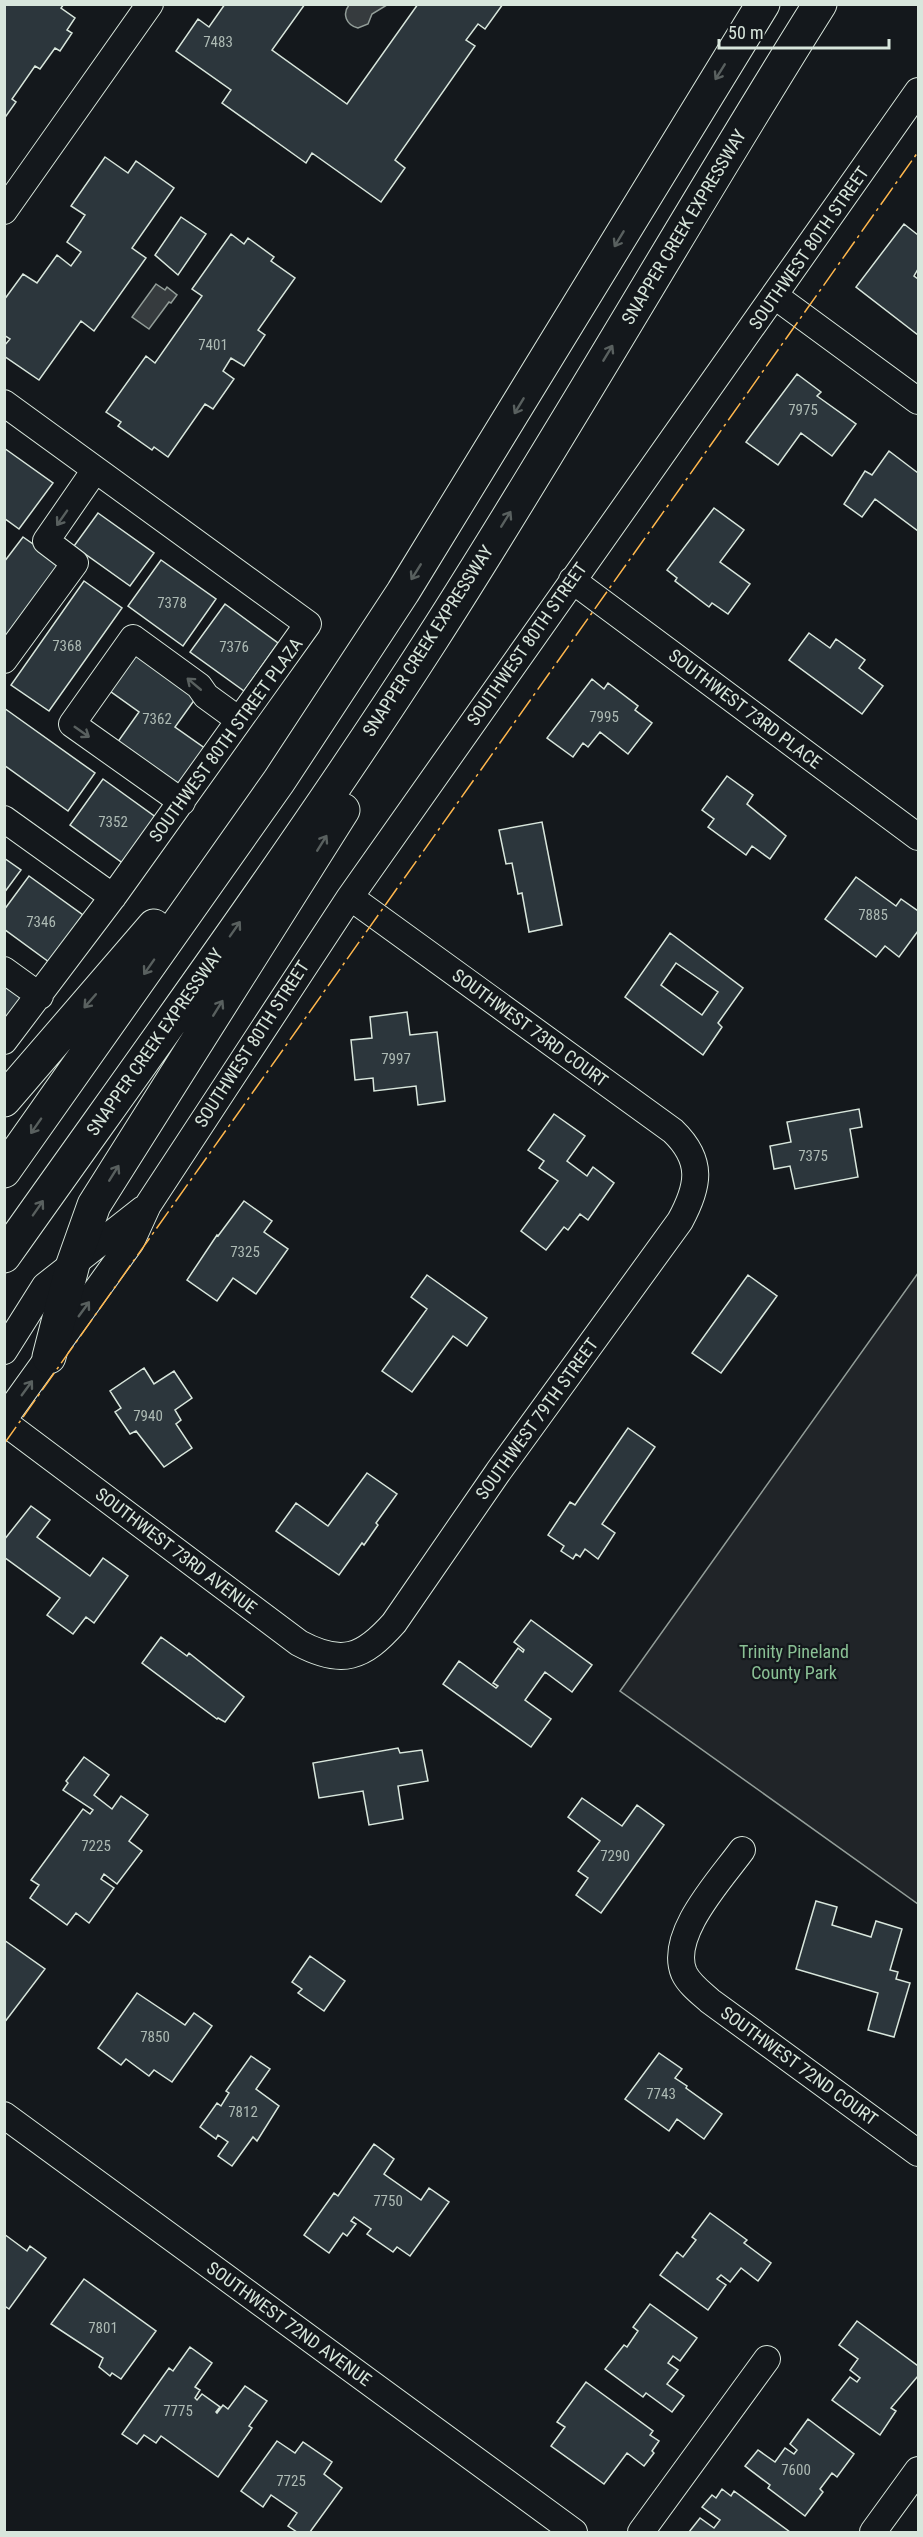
<svg xmlns="http://www.w3.org/2000/svg" width="923" height="2537" font-family="'Roboto Condensed',sans-serif">
<style>
.green{fill:#202428;stroke:#939e99;stroke-width:1.5}
.water{fill:#363b3e;stroke:#939e99;stroke-width:1.5}
.building{fill:#2c363c;stroke:#d8e6dc;stroke-width:1.5;fill-rule:evenodd}
.lines{fill:none;stroke-linecap:round;stroke-linejoin:round}
.minor-casing{stroke:#d8e6dc;stroke-width:28}
.highway-casing{stroke:#d8e6dc;stroke-width:35}
.minor{stroke:#14181c;stroke-width:26}
.highway{stroke:#14181c;stroke-width:33}
.power{stroke:#ffb74d;stroke-width:1.5;stroke-dasharray:21 4.5 3 4.5;stroke-linecap:butt}
.oneway{stroke:#59605f}
.labels{text-anchor:middle;stroke-width:4.5;stroke-linejoin:round;paint-order:stroke}
.number-label{font-size:15px;fill:#adbab4}
.street-label{font-size:18px;fill:#d8e6dc;stroke:#14181c}
.park-label{font-size:18px;fill:#8ac095;stroke:#14181c}
</style>
<rect width="100%" height="100%" fill="#14181c"/>
<path class="green" d="M918,1273V1904L620,1691Z"/>
<path class="water" d="M349,5V4L387,5L372,14L368,24L358,28C346,25 342,14 349,5Z
M156,284L165,290L167,287L177,295L171,303L169,302L149,329L132,317Z"/>
<path class="building" d="M4,4H64L61,8L75,18L67,30L72,33L60,51L55,48L40,69L35,66L12,99L16,102L4,119Z
M225,4H305L272,50L347,104L418,4H503L485,29L478,24L466,40L475,46L395,160L405,168L381,202L312,153L306,163L222,103L231,90L176,51L198,19L209,27Z
M105,157L128,173L136,161L174,188L132,248L146,258L94,331L81,321L39,380L4,356V346L10,339L4,335V300L23,274L37,283L57,255L71,266L81,252L67,242L85,215L71,206Z
M181,217L206,234L178,275L155,255Z
M904,224L918,235V269L914,276L918,279V335L856,287Z
M231,234L244,244L248,238L274,257L271,261L295,278L258,330L265,335L244,366L231,358L223,371L234,379L213,409L205,404L168,457L154,447L152,450L118,426L121,422L106,412L146,356L155,363L202,296L192,289Z
M797,374L821,392L817,396L856,424L832,456L801,433L778,465L746,442Z
M4,448L53,483L19,529L4,518Z
M889,451L918,473V531L875,499L862,517L844,504L865,471L872,475Z
M714,508L744,530L720,562L750,584L728,614L712,603L709,607L675,581L677,578L667,570Z
M98,513L154,553L130,586L74,546Z
M23,537L60,563L4,641V562Z
M161,560L216,599L183,646L128,606Z
M84,581L122,608L49,711L11,685Z
M225,604L278,643L244,691L190,652Z
M809,633L830,648L836,639L865,660L859,668L883,686L862,714L789,660Z
M135,650L198,695L175,727L206,749L179,787L117,743L139,712L107,689Z
M592,679L604,689L608,683L638,706L635,710L652,723L628,754L600,732L588,747L583,743L573,757L547,738Z
M4,708L95,773L68,811L4,765Z
M727,776L753,795L747,804L786,836L770,859L752,846L746,855L708,827L714,819L702,810Z
M103,779L157,818L124,864L70,825Z
M542,822L562,925L529,932L522,893L518,894L512,863L506,864L499,830Z
M4,858L21,870L4,893Z
M29,876L83,915L49,962L4,929V910Z
M856,877L896,906L901,899L918,911V931L899,957L885,946L876,957L825,919Z
M670,933L743,988L718,1023L722,1027L703,1055L625,997ZM676,963L718,992L702,1015L661,985Z
M4,986L24,1000L4,1028Z
M407,1012L410,1035L437,1032L445,1101L418,1105L416,1086L374,1091L373,1078L355,1080L351,1040L372,1038L370,1017Z
M859,1109L862,1127L850,1129L858,1177L795,1189L790,1166L774,1169L770,1146L791,1142L787,1122Z
M554,1114L585,1136L567,1161L587,1176L593,1167L614,1183L588,1220L580,1214L568,1230L564,1227L546,1250L521,1231L558,1181L539,1168L544,1161L528,1150Z
M244,1201L272,1221L264,1232L288,1249L256,1294L233,1278L217,1301L187,1280L217,1235L218,1236Z
M427,1275L487,1318L467,1346L453,1336L412,1392L382,1371L427,1309L411,1297Z
M748,1275L777,1296L721,1373L692,1353Z
M144,1368L154,1384L174,1371L192,1398L175,1410L181,1420L176,1424L192,1448L164,1467L136,1431L130,1434L115,1412L121,1408L110,1391Z
M628,1428L655,1447L602,1524L615,1533L598,1559L585,1549L580,1557L576,1554L573,1559L561,1551L564,1546L548,1535L570,1502L575,1505Z
M367,1473L397,1494L376,1523L378,1525L364,1545L362,1543L339,1575L276,1531L296,1503L328,1526Z
M31,1506L50,1520L37,1537L90,1576L103,1558L128,1576L94,1623L86,1617L73,1634L47,1615L60,1598L4,1557V1540Z
M531,1620L592,1665L572,1692L545,1672L525,1700L551,1719L531,1747L443,1684L459,1661L496,1688L498,1686L493,1683L518,1648L523,1652L524,1650L514,1642Z
M161,1637L187,1656L189,1653L244,1697L225,1722L218,1718L217,1719L142,1663Z
M398,1748L400,1753L422,1750L428,1781L398,1786L403,1819L369,1825L363,1791L319,1798L313,1763Z
M84,1757L109,1775L94,1795L112,1809L121,1796L148,1815L129,1841L142,1851L117,1884L104,1874L101,1879L114,1888L89,1923L76,1913L67,1925L30,1898L39,1885L31,1880L83,1809L90,1814L93,1810L63,1790L68,1783L66,1781Z
M582,1798L622,1826L637,1805L664,1825L601,1913L576,1895L588,1878L578,1871L600,1841L568,1817Z
M816,1901L837,1907L832,1925L871,1937L876,1921L902,1929L890,1970L898,1972L896,1979L910,1983L894,2037L868,2030L878,1993L796,1969Z
M4,1940L45,1969L4,2023Z
M310,1956L345,1981L324,2011L298,1993L302,1989L292,1982Z
M137,1993L185,2025L194,2013L212,2026L172,2082L154,2070L149,2076L126,2059L121,2065L98,2048Z
M659,2053L682,2069L675,2078L687,2086L686,2088L722,2114L704,2139L677,2119L669,2131L625,2099Z
M251,2056L270,2069L256,2089L279,2106L257,2141L253,2137L232,2166L218,2156L228,2142L218,2135L216,2139L200,2127L217,2103L221,2106L229,2093L226,2091Z
M374,2144L394,2159L384,2174L421,2200L429,2188L449,2202L410,2256L397,2247L393,2252L367,2234L371,2229L354,2217L351,2221L356,2224L347,2236L343,2233L329,2253L304,2235L334,2193L338,2196Z
M710,2213L747,2240L744,2243L771,2263L758,2281L741,2268L730,2282L721,2275L717,2279L726,2285L708,2310L660,2275L677,2252L683,2257L696,2240L692,2237Z
M4,2234L27,2251L30,2246L46,2258L9,2309L6,2307L4,2310Z
M84,2279L156,2331L121,2379L112,2373L110,2376L99,2367L103,2358L51,2324Z
M650,2304L697,2338L680,2361L673,2356L668,2363L678,2370L667,2384L684,2396L672,2412L646,2393L643,2397L605,2369L624,2345L627,2347L638,2331L633,2327Z
M857,2321L918,2366V2376L891,2408L896,2411L880,2435L832,2400L850,2377L857,2382L860,2378L850,2370L858,2359L839,2345Z
M190,2347L212,2363L195,2387L200,2390L195,2398L197,2400L202,2394L220,2407L216,2412L217,2413L223,2405L228,2409L245,2386L267,2401L249,2426L252,2428L218,2477L161,2436L156,2443L144,2435L137,2444L122,2434L169,2368L173,2371Z
M586,2382L653,2431L650,2435L659,2441L652,2451L654,2453L644,2466L627,2453L604,2484L551,2446L565,2427L557,2422Z
M808,2419L854,2454L837,2477L832,2473L820,2489L823,2492L805,2516L768,2488L770,2485L745,2466L758,2450L775,2462L785,2448L794,2454L797,2450L790,2444Z
M277,2441L295,2453L303,2442L332,2462L324,2474L342,2488L310,2532H297L288,2526L297,2513L271,2495L263,2507L241,2491Z
M722,2489L731,2496L734,2491L790,2532H689L700,2518L714,2528L720,2520L702,2507L712,2495L716,2498Z"/>
<g class="lines">
<g class="minor-casing">
<path id="minor" d="M4,211L150,4
M775,296L918,401
M4,403L308,624L115,894L4,1041
M572,580L918,837
M4,660L75,563L46,541L95,470
M182,802L72,724L133,638L199,686L206,696L239,720
M4,819L113,897
M4,970L40,996
M4,1351L45,1286L143,1209
M4,1419L131,1242L148,1205L350,897L918,91
M4,1422L299,1643C342,1666 363,1658 394,1623L498,1472L680,1221C699,1186 704,1161 673,1131L350,897
M742,1850C721,1879 668,1935 684,1973C689,1984 701,1993 710,2001L918,2153
M4,2115L574,2532
M641,2532L767,2359
M873,2532L918,2470"/>
</g>
<g class="highway-casing">
<path id="highway" d="M4,1100L154,926
M4,1171L279,781L403,592L763,4
M4,1256C149,1051 297,849 432,639C566,430 688,214 820,4
M49,1357L73,1264L94,1205L343,810"/>
</g>
<use href="#minor" class="minor"/>
<use href="#highway" class="highway"/>
<path class="power" d="M4,1444L918,152"/>
</g>
<defs><path id="oneway-shaft" d="M-6 0H5M1.5-3L5.5 0L1.5 3" fill="none" stroke-width="1.6" stroke-linecap="round" stroke-linejoin="round" transform="scale(1.5)"/></defs>
<g class="oneway">
<use href="#oneway-shaft" transform="translate(720 72) rotate(122)"/>
<use href="#oneway-shaft" transform="translate(619 239) rotate(121)"/>
<use href="#oneway-shaft" transform="translate(608 353) rotate(-59)"/>
<use href="#oneway-shaft" transform="translate(519 406) rotate(121)"/>
<use href="#oneway-shaft" transform="translate(62 518) rotate(125)"/>
<use href="#oneway-shaft" transform="translate(506 519) rotate(-58)"/>
<use href="#oneway-shaft" transform="translate(416 572) rotate(122)"/>
<use href="#oneway-shaft" transform="translate(194 684) rotate(-140)"/>
<use href="#oneway-shaft" transform="translate(82 732) rotate(35)"/>
<use href="#oneway-shaft" transform="translate(322 843) rotate(-58)"/>
<use href="#oneway-shaft" transform="translate(235 929) rotate(-55)"/>
<use href="#oneway-shaft" transform="translate(149 967) rotate(125)"/>
<use href="#oneway-shaft" transform="translate(90 1001) rotate(131)"/>
<use href="#oneway-shaft" transform="translate(218 1008) rotate(-58)"/>
<use href="#oneway-shaft" transform="translate(36 1126) rotate(125)"/>
<use href="#oneway-shaft" transform="translate(114 1173) rotate(-58)"/>
<use href="#oneway-shaft" transform="translate(38 1208) rotate(-55)"/>
<use href="#oneway-shaft" transform="translate(84 1309) rotate(-54)"/>
<use href="#oneway-shaft" transform="translate(27 1388) rotate(-54)"/>
</g>
<g class="labels">
<g class="number-label">
<text x="218" y="47">7483</text>
<text x="213" y="350">7401</text>
<text x="803" y="415">7975</text>
<text x="172" y="608">7378</text>
<text x="67" y="651">7368</text>
<text x="234" y="652">7376</text>
<text x="604" y="722">7995</text>
<text x="157" y="724">7362</text>
<text x="113" y="827">7352</text>
<text x="873" y="920">7885</text>
<text x="41" y="927">7346</text>
<text x="396" y="1064">7997</text>
<text x="813" y="1161">7375</text>
<text x="245" y="1257">7325</text>
<text x="148" y="1421">7940</text>
<text x="96" y="1851">7225</text>
<text x="615" y="1861">7290</text>
<text x="155" y="2042">7850</text>
<text x="661" y="2099">7743</text>
<text x="243" y="2117">7812</text>
<text x="388" y="2206">7750</text>
<text x="103" y="2333">7801</text>
<text x="178" y="2416">7775</text>
<text x="796" y="2475">7600</text>
<text x="291" y="2486">7725</text>
</g>
<g class="street-label">
<text transform="translate(684 227) rotate(-59)" y="6">SNAPPER CREEK EXPRESSWAY</text>
<text transform="translate(809 248) rotate(-55)" y="6">SOUTHWEST 80TH STREET</text>
<text transform="translate(428 641) rotate(-57)" y="6">SNAPPER CREEK EXPRESSWAY</text>
<text transform="translate(527 644) rotate(-55)" y="6">SOUTHWEST 80TH STREET</text>
<text transform="translate(745 709) rotate(37)" y="6">SOUTHWEST 73RD PLACE</text>
<text transform="translate(226 740) rotate(-54)" y="6">SOUTHWEST 80TH STREET PLAZA</text>
<text transform="translate(530 1028) rotate(36)" y="6">SOUTHWEST 73RD COURT</text>
<text transform="translate(155 1042) rotate(-55)" y="6">SNAPPER CREEK EXPRESSWAY</text>
<text transform="translate(252 1044) rotate(-57)" y="6">SOUTHWEST 80TH STREET</text>
<text transform="translate(537 1419) rotate(-54)" y="6">SOUTHWEST 79TH STREET</text>
<text transform="translate(176 1551) rotate(37)" y="6">SOUTHWEST 73RD AVENUE</text>
<text transform="translate(799 2066) rotate(36)" y="6">SOUTHWEST 72ND COURT</text>
<text transform="translate(289 2324) rotate(36)" y="6">SOUTHWEST 72ND AVENUE</text>
</g>
<g class="park-label">
<text x="794" y="1658">Trinity Pineland<tspan x="794" dy="21">County Park</tspan></text>
</g>
</g>
<rect width="923" height="2537" fill="none" stroke="#d8e6dc" stroke-width="12"/>
<path d="M719 39v9h170v-9" fill="none" stroke="#d8e6dc" stroke-width="3"/>
<text x="728" y="39" font-size="18" fill="#d8e6dc" stroke="#14181c" stroke-width="4.5" paint-order="stroke">50 m</text>
</svg>
